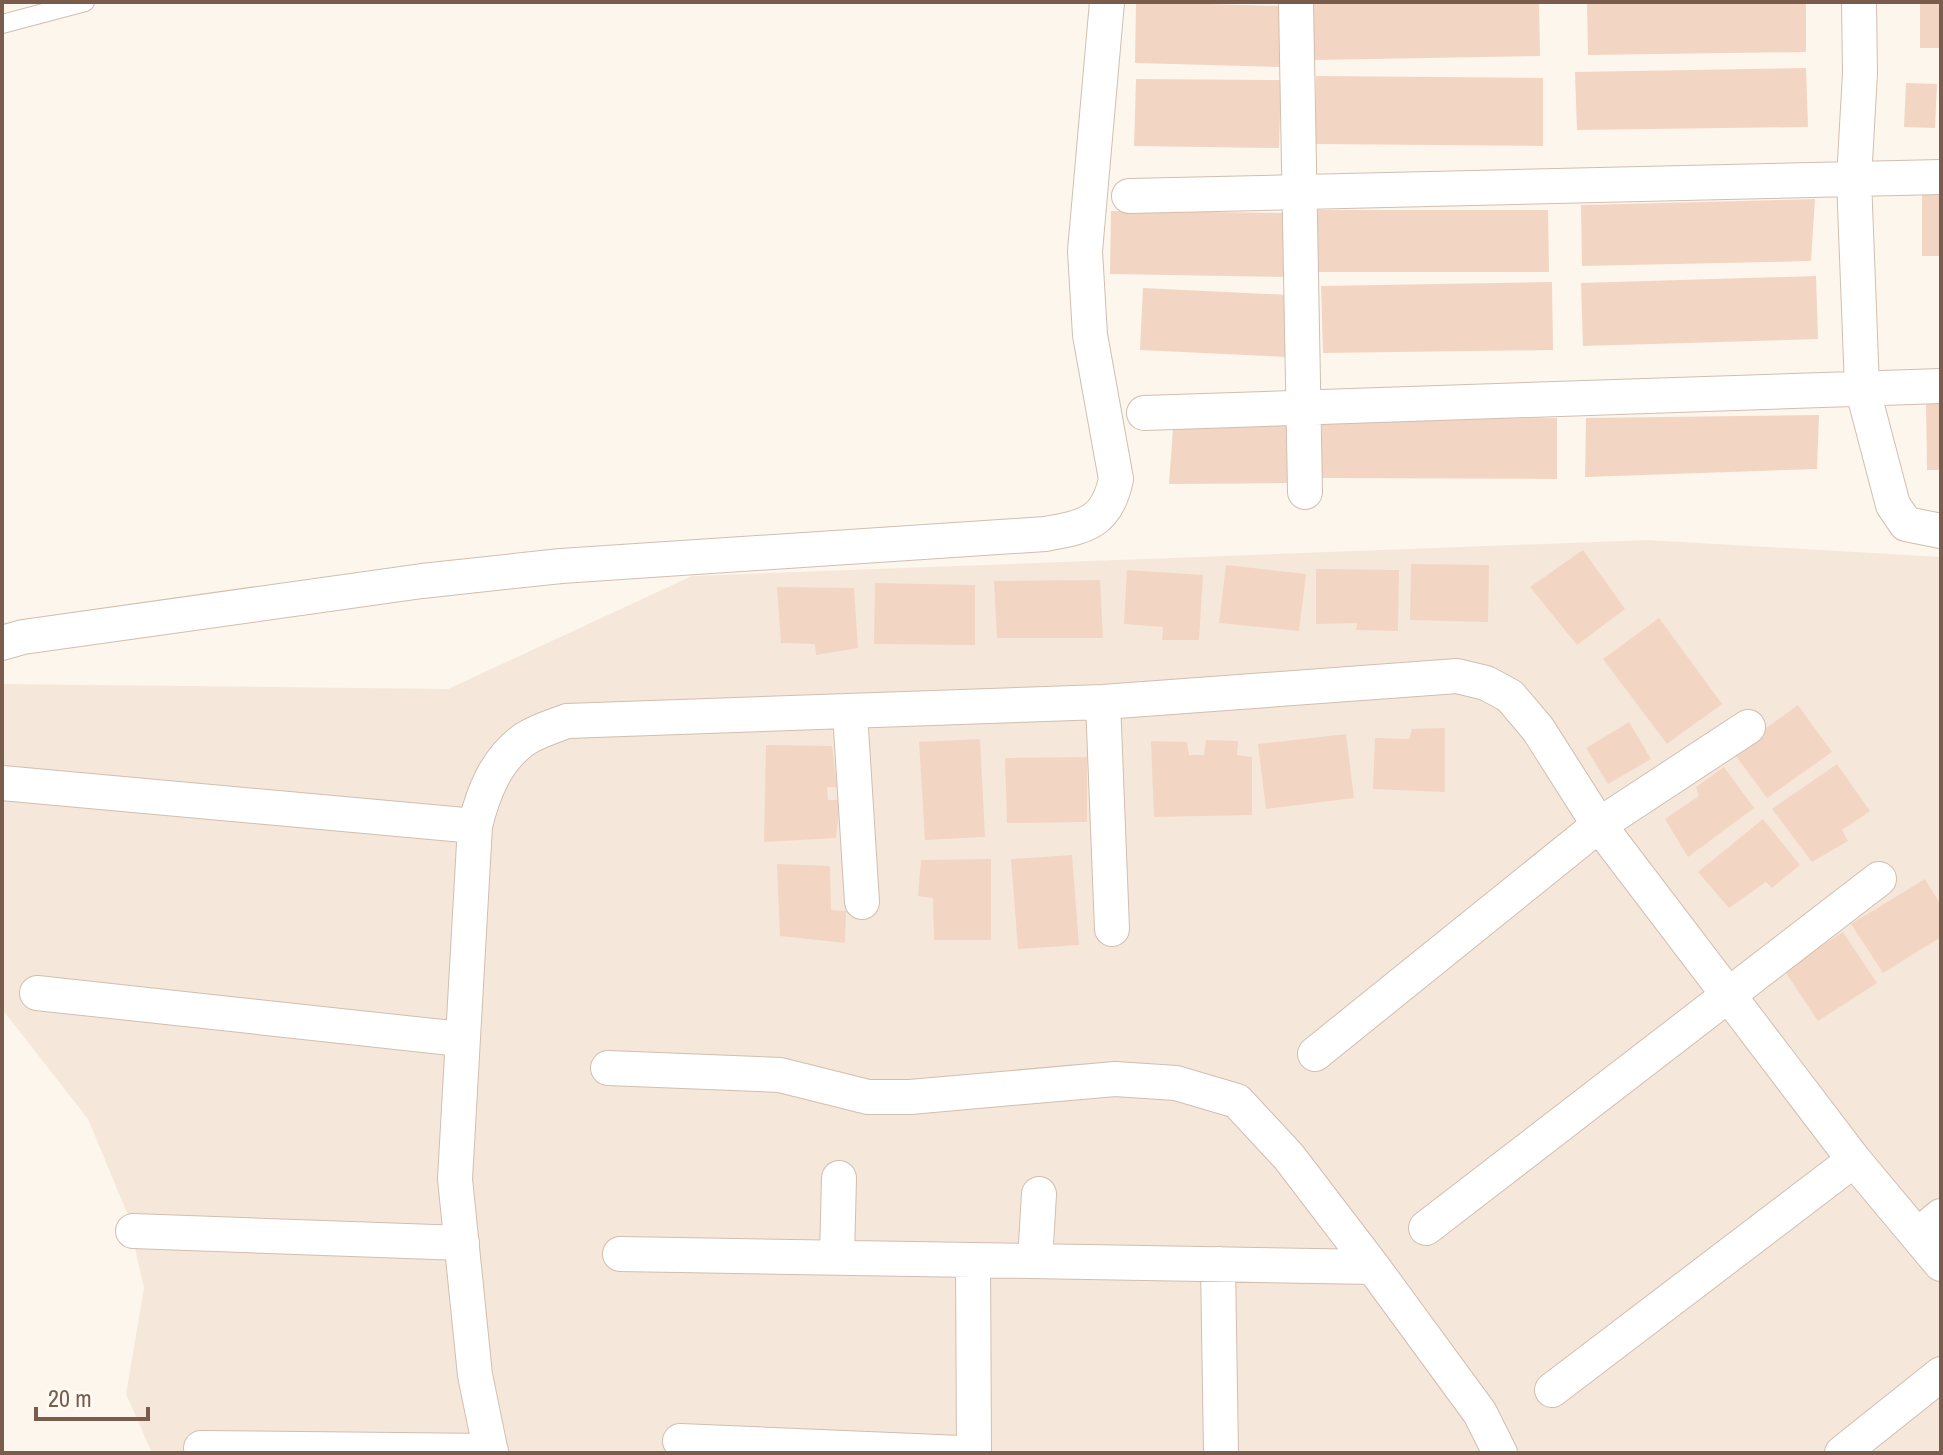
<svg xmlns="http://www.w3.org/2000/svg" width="1943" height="1455" font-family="'Archivo Narrow',sans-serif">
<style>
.residential{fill:#f5e8da}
.building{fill:#f3d5c3}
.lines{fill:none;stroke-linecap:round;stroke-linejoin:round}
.service-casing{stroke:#d1beb0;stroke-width:20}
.minor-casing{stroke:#d1beb0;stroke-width:36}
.service{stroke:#fff;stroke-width:18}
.minor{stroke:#fff;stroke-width:34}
</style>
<rect width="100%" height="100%" fill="#fdf6ec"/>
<path class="residential" d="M1648,540L1941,557V1453H152L126,1394L144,1288L127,1213L88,1119L2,1009V684L448,689L692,576Z"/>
<path class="building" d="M1136,2L1284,6L1283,67L1135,63Z
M1312,2H1539L1540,56L1314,60Z
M1587,2H1806V52L1588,55Z
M1920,2H1941V48H1920Z
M1806,68L1808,127L1577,130L1575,72Z
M1316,76L1543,78V146L1315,144Z
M1136,79L1281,80L1279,148L1134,146Z
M1906,83L1937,84L1935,128L1904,127Z
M1922,187H1941V256H1922Z
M1815,199L1811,261L1582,266L1581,205Z
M1318,210H1548L1549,272H1318Z
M1111,211L1289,213L1288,277L1110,274Z
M1816,276L1818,339L1583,346L1581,283Z
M1552,282L1553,350L1323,353L1321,286Z
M1143,288L1289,295L1286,357L1140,350Z
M1926,402H1941V470H1927Z
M1174,415H1291L1287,483L1169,484Z
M1819,415L1817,469L1585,477L1586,418Z
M1557,418V479L1321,478L1322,419Z
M1583,550L1625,609L1577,645L1530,587Z
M1411,564L1489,565L1488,622L1410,620Z
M1226,565L1306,574L1299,631L1219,623Z
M1316,569L1399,570L1398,631L1356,630L1357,623L1316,624Z
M1127,570L1203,575L1199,640H1162L1163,627L1124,624Z
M1100,580L1103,638H997L994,581Z
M875,583L975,585V645L874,644Z
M777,587L854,588L858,648L816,655L815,644L781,643Z
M1659,618L1722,704L1667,744L1603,659Z
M1798,705L1832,752L1767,798L1733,752Z
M1629,722L1651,759L1608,784L1586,748Z
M1445,728V792L1373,789L1375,738L1409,739L1412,729Z
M1346,734L1354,798L1266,809L1258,744Z
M980,739L985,837L925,840L919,742Z
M1206,740L1238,741L1237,755L1252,757V815L1154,817L1151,741L1187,742L1189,755H1204Z
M766,745L832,746L837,787H827L828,800H840L836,838L764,842Z
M1087,757V822L1007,823L1005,758Z
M1837,764L1870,811L1842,830L1848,841L1812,862L1772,809Z
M1724,767L1754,808L1688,857L1665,819L1699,796L1696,787Z
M1763,819L1800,865L1772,888L1766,882L1729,908L1698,872Z
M1072,855L1079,945L1018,949L1011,859Z
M991,859V940H934L933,898L918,896L921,860Z
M777,864L830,866L831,910L846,911L845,943L780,936Z
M1925,879L1941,905V937L1883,973L1851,924Z
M1843,932L1877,983L1818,1021L1784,970Z"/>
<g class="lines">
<g class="service-casing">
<path id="service" d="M2,24L85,2"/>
</g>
<g class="minor-casing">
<path id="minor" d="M1296,2L1305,492
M1859,2L1860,73L1854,179L1862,387L1893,505L1906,524L1941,531
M1129,196L1941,177
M1144,413L1941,386
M2,643L23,637L422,581L561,566L1045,534C1085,527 1107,523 1116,479L1090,335L1085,251L1107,2
M1103,702L1112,929
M850,713L862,902
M2,783L475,826
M37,993L461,1039
M1315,1054L1599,825L1748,727
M608,1068L780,1075L868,1097H910L1115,1079L1176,1083L1237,1101L1289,1157L1373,1267L1480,1413L1500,1453
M1426,1228L1879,879
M133,1231L462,1243
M1918,1235L1941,1216
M620,1254L1373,1267
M837,1257L839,1178
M973,1260L974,1453
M1035,1261L1039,1194
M1218,1264L1221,1453
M1552,1390L1854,1160
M680,1441L961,1453
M201,1448L491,1451
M491,1453L475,1375L455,1179L475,826C483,793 496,759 525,739C537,731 554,726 567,721L1103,702L1457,676L1486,683L1510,696L1538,729L1599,825L1854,1160L1941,1264
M1842,1453L1941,1374"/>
</g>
<use href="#service" class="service"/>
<use href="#minor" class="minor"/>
</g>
<rect width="1943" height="1455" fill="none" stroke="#7a5c4d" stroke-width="8"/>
<path d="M36 1407v12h112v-12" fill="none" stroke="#7a5c4d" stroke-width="4"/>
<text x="48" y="1407" font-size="24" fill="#7a5c4d" stroke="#fffaf3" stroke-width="6" paint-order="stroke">20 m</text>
</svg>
